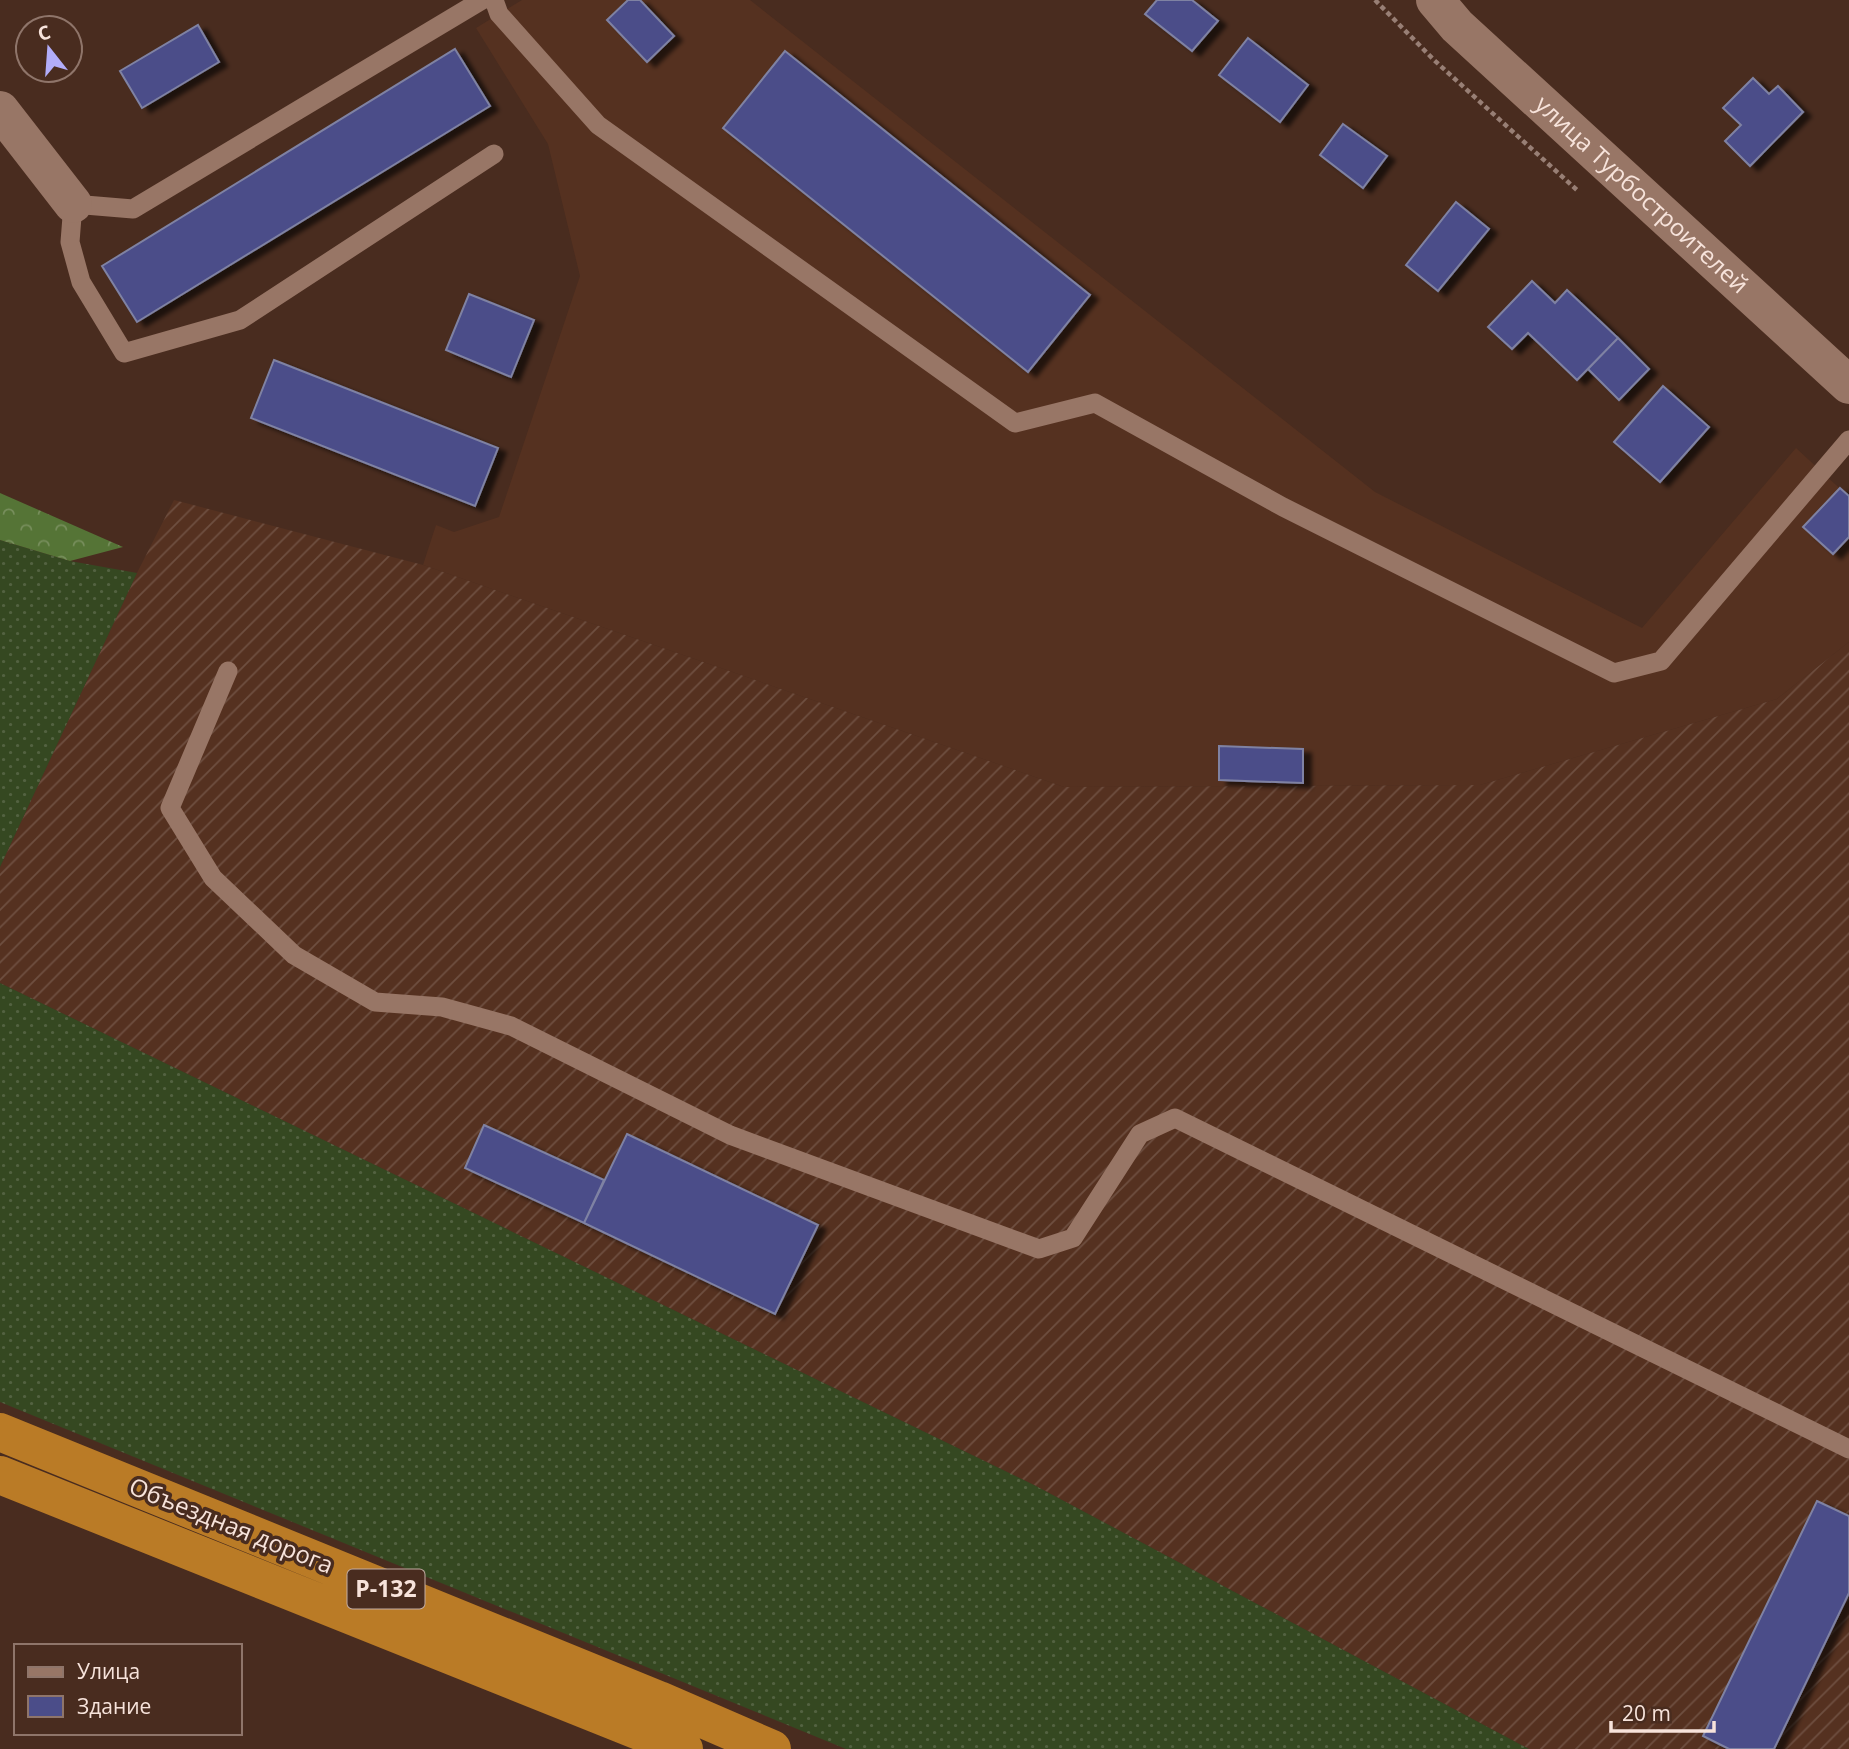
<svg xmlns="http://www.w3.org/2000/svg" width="1849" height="1749" font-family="'Open Sans',sans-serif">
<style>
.built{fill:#553120}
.industrial{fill:url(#industrial-furrows)}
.grass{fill:url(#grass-dots)}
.forest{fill:url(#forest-crowns)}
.building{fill:#4b4d89;stroke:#7f82a3;stroke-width:2;filter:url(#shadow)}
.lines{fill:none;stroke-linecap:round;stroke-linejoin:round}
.path{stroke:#987f75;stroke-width:4.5;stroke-dasharray:5 3.5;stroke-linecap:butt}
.lane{stroke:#987666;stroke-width:19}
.street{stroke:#987666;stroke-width:38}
.highway{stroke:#ba7b26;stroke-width:38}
.labels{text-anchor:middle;stroke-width:7;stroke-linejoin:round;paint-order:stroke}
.shield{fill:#492c1f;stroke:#c3aca3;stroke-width:2}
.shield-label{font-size:23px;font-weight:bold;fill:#f7e3db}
.street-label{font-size:24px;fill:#f7e3db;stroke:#492c1f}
</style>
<defs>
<pattern id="industrial-furrows" width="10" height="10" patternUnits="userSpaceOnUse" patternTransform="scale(1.75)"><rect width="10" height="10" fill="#553120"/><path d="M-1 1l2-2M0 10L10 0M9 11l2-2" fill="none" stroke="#6e4f40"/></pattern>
<pattern id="grass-dots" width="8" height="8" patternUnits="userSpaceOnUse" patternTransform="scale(1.75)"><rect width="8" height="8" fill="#354821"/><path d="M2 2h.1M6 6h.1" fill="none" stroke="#536241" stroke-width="1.8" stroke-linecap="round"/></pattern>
<pattern id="forest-crowns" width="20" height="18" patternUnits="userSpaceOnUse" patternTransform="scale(1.75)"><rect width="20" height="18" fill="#557436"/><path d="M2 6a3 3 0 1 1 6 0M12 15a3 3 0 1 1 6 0" fill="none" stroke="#778e5c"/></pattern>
<filter id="shadow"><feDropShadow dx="8" dy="4.5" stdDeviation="2" flood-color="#0009"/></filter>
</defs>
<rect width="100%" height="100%" fill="#492c1f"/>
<path class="built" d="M522,0H750L1375,492L1642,628L1796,448L1849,497V642L1777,699L1480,785L1064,787L423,565L436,525L454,532L499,517L580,276L548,144L476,28Z"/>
<path class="industrial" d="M174,500L423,565L1064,787L1480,785L1777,699L1849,642V1749H1529L1034,1485L0,983V867L137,573Z"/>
<path class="grass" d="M0,540L70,561L137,573L0,867Z
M0,983L1034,1485L1529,1749H846L0,1402Z"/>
<path class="forest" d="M0,493L123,547L70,561L0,540Z"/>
<path class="building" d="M628,0H640L674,36L647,62L607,20Z
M1157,0H1192L1218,21L1192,51L1145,14Z
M198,25L219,62L142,108L120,71Z
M1248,38L1308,85L1280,122L1219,75Z
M455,49L490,106L137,322L102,266Z
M785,51L1090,295L1028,372L723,128Z
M1753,78L1769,94L1778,86L1803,112L1750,166L1725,141L1741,125L1723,108Z
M1343,124L1387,156L1363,188L1320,155Z
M1456,202L1489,229L1438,291L1406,265Z
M1532,281L1555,303L1567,290L1618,338L1577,380L1528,333L1512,349L1488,327Z
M469,294L534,320L511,377L446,350Z
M1618,338L1649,369L1619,400L1588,369Z
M274,360L498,448L475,506L251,418Z
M1663,386L1709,427L1660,482L1614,442Z
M1840,488L1849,496V537L1833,554L1803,527Z
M1219,746L1303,749V783L1219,780Z
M484,1125L604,1180L584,1223L465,1168Z
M627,1134L818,1225L775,1314L584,1223Z
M1817,1501L1849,1516V1593L1774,1749H1729L1703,1736Z"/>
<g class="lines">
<path class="path" d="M1375,0L1434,60L1578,191"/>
<path class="lane" d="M482,0L133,209L73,204L70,242L81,282L124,353L240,320L494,154
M494,0L499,14L598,125L1015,423L1095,403L1283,507L1614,673L1661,661L1849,440
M228,671L170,808L213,878L294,955L375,1002L442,1007L511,1026L730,1135L1039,1249L1073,1238L1140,1134L1175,1118L1849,1449"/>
<g class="street">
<path id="s1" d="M1435,0L1457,26L1849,385"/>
<path d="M0,110L73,204"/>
</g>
<path class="highway" d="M0,1432L659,1700L772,1749
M0,1475L684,1749"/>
</g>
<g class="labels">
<rect class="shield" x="347.5" y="1569.5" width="77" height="39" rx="5"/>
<g class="shield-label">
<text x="386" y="1597">Р-132</text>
</g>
<g class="street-label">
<text dy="8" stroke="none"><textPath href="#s1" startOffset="284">улица Турбостроителей</textPath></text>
<text transform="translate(231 1526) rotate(22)" y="8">Объездная дорога</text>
</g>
</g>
<rect x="14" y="1644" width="228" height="91" fill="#492c1f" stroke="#8f756a" stroke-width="2"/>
<rect x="28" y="1667" width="35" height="10" fill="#987666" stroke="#8f756a" stroke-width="2"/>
<text x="77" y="1679" font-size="21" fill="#f7e3db">Улица</text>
<rect x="28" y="1696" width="35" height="21" fill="#4b4d89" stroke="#8f756a" stroke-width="2"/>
<text x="77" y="1714" font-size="21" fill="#f7e3db">Здание</text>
<g transform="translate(49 49) rotate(343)"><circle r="33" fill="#492c1f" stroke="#8f756a" stroke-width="2"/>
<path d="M0-5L12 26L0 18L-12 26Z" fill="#b2adf9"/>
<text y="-10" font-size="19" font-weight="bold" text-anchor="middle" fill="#f7e3db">С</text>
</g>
<path d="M1611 1721v10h103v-10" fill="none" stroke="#f7e3db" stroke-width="3.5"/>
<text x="1622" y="1721" font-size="21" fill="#f7e3db" stroke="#492c1f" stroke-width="5" paint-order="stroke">20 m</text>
</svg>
